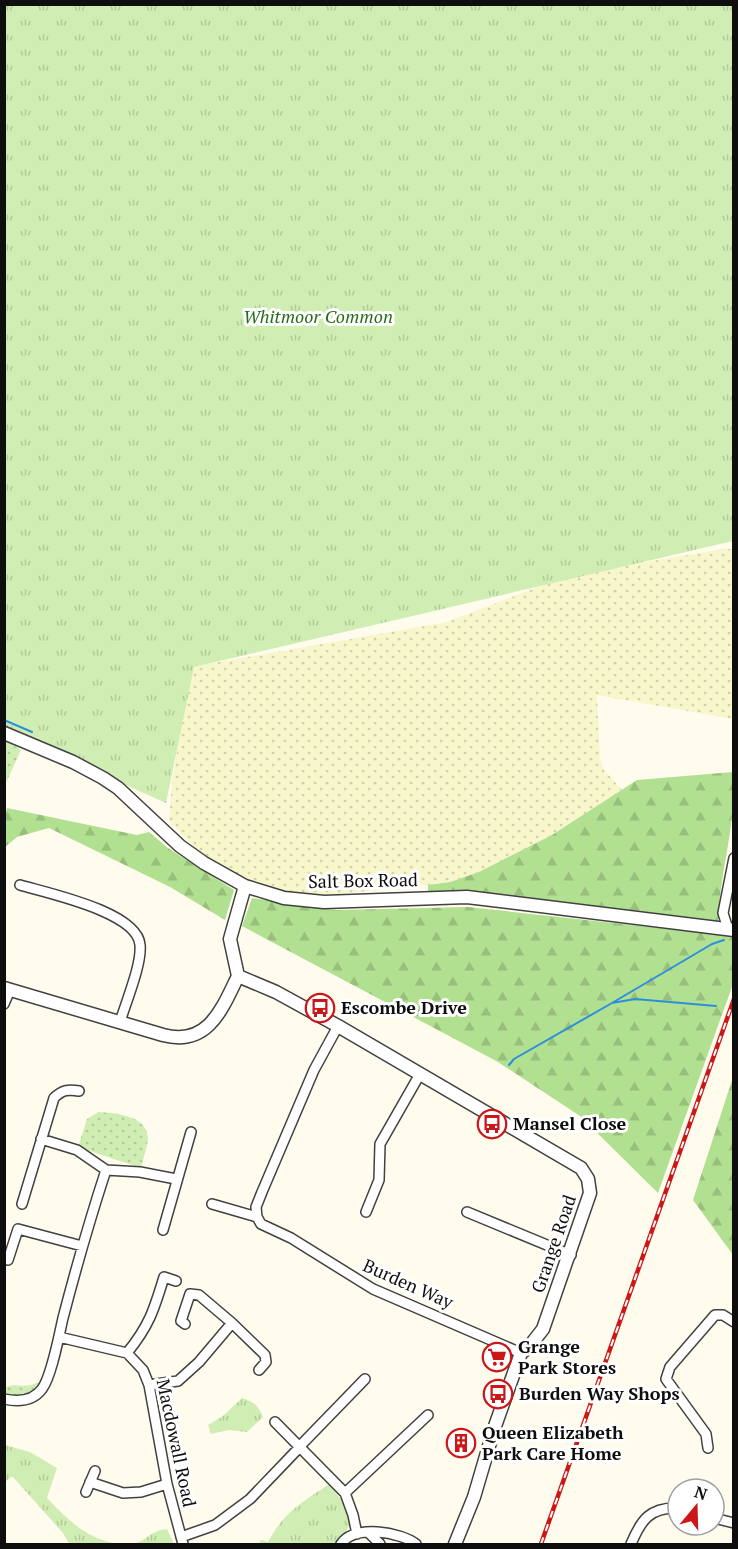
<svg xmlns="http://www.w3.org/2000/svg" width="738" height="1549" font-family="'PT Serif',serif">
<style>
.farmland{fill:url(#farmland-dots)}
.grass{fill:url(#grass-dots)}
.forest{fill:url(#forest-firs)}
.park{fill:url(#park-tufts)}
.lines{fill:none;stroke-linecap:round;stroke-linejoin:round}
.stream{stroke:#2c8fdb;stroke-width:2}
.minor-casing{stroke:#414141;stroke-width:12}
.tertiary-casing{stroke:#414141;stroke-width:15}
.minor{stroke:#fff;stroke-width:9}
.tertiary{stroke:#fff;stroke-width:12}
.rail-casing{stroke:#cc1719;stroke-width:4.5}
.rail{stroke:#fff;stroke-width:2;stroke-dasharray:7;stroke-linecap:butt}
.labels{text-anchor:middle;stroke-width:6;stroke-linejoin:round;paint-order:stroke}
.park-label{font-size:18px;font-style:italic;fill:#266c17;stroke:#fff}
.street-label{font-size:18px;fill:#0e0e0e;stroke:#fff}
.poi-label{font-size:18px;font-weight:bold;fill:#0e0e0e;stroke:#fff;text-anchor:start}
</style>
<defs>
<pattern id="farmland-dots" width="8" height="8" patternUnits="userSpaceOnUse" patternTransform="scale(1.5)"><rect width="8" height="8" fill="#f8f6cb"/><path d="M2 2h.1M6 6h.1" fill="none" stroke="#d3d2ad" stroke-width="1.8" stroke-linecap="round"/></pattern>
<pattern id="grass-dots" width="8" height="8" patternUnits="userSpaceOnUse" patternTransform="scale(1.5)"><rect width="8" height="8" fill="#d0eeb3"/><path d="M2 2h.1M6 6h.1" fill="none" stroke="#b1cb99" stroke-width="1.8" stroke-linecap="round"/></pattern>
<pattern id="forest-firs" width="22" height="20" patternUnits="userSpaceOnUse" patternTransform="scale(1.5)"><rect width="22" height="20" fill="#b2e091"/><path d="M5 1l3.5 6h-7zM16 11l3.5 6h-7z" fill="#98bf7c"/></pattern>
<pattern id="park-tufts" width="24" height="20" patternUnits="userSpaceOnUse" patternTransform="scale(1.5)"><rect width="24" height="20" fill="#d0eeb3"/><path d="M3 7l-1-3M5 7V3M7 7l1-3M15 17l-1-3M17 17v-4M19 17l1-3" fill="none" stroke="#b1cb99"/></pattern>
</defs>
<rect width="100%" height="100%" fill="#fffcee"/>
<path class="farmland" d="M723,549H733V719L597,695L600,758L604,770L622,790L552,835L479,872L450,882L428,885L318,896L284,891L252,881L225,868L196,849L169,821L172,782L191,667L447,622L569,575Z"/>
<path class="grass" d="M4,739L21,750L5,785Z
M98,1112C115,1113 148,1115 148,1139C147,1148 143,1159 141,1168L78,1147L87,1119Z
M36,1383H40C32,1395 18,1398 5,1393V1388C15,1382 25,1389 36,1383Z"/>
<path class="forest" d="M733,772C738,818 719,875 718,923L471,892H428V885L450,882L479,872L552,835L637,780Z
M7,808L137,835L149,832L168,848L234,890L225,920L170,887L49,828L17,837L5,847V816Z
M252,898L336,910L468,907L733,936V984L658,1193L580,1116L498,1062L242,926Z
M733,1077V1255L693,1200Z"/>
<path class="park" d="M5,5H733V541L194,667L166,803L5,731Z
M242,1398C254,1402 258,1405 263,1417L247,1432L229,1430L211,1434L208,1425L223,1416Z
M5,1445L30,1452L57,1468L47,1498C68,1520 88,1540 119,1544H69L63,1533L12,1476L5,1482Z
M329,1484C337,1493 355,1516 348,1528C344,1534 339,1538 336,1544H259L261,1540L268,1542C284,1512 301,1503 329,1484Z
M167,1529L174,1544H133C147,1541 149,1531 167,1529Z"/>
<g class="lines">
<path class="stream" d="M4,720L32,732
M612,1003L712,944L724,940
M509,1065L514,1059L612,1003L635,999L716,1006"/>
<g class="minor-casing">
<path id="minor" d="M20,885C47,893 138,912 140,945C142,964 126,1002 120,1022
M728,929L723,913L734,858
M4,1004L10,990
M338,1026L314,1070L262,1192L256,1207L257,1217L261,1224L291,1238L373,1289L521,1353
M41,1139L77,1150L106,1170L140,1172L176,1179
M22,1204L54,1098C62,1090 68,1089 79,1091
M212,1204L257,1217
M366,1212L379,1180L380,1144L420,1074
M467,1212L571,1255
M163,1230L191,1132
M8,1260L18,1229L82,1246
M185,1324L181,1321L190,1294L199,1295L232,1323L265,1355L266,1362L259,1370
M59,1337L127,1353L143,1370L149,1385L167,1484L183,1544
M127,1353C149,1326 154,1310 164,1277L176,1281
M149,1385L178,1381L199,1362L232,1323
M4,1399C18,1402 33,1401 42,1389C52,1375 59,1335 63,1318C76,1268 90,1219 106,1170
M275,1422L345,1493L353,1515L357,1534
M300,1446L365,1379
M708,1448L706,1434L666,1379L670,1367L715,1315H723L734,1322
M90,1482L123,1493L141,1492L167,1484
M86,1492L95,1471
M345,1493L428,1415
M714,1518L734,1523
M369,1533L380,1544
M181,1537L215,1525L250,1499L296,1451
M341,1544C355,1524 400,1532 416,1544
M631,1544C641,1520 650,1507 678,1508"/>
</g>
<g class="tertiary-casing">
<path id="tertiary" d="M4,733L73,762L103,778L118,788L180,846L204,863L245,886L284,898L324,902L467,897L734,930
M238,976L276,992L338,1026L581,1168L588,1179L590,1193L543,1329L529,1347L521,1353L494,1429L474,1497L455,1544
M238,976L230,939L245,886
M4,988L163,1035C208,1047 222,1009 238,976"/>
</g>
<use href="#minor" class="minor"/>
<use href="#tertiary" class="tertiary"/>
<g class="rail-casing">
<path id="rail" d="M541,1544L734,999"/>
</g>
<use href="#rail" class="rail"/>
</g>
<defs>
<g id="bus-ring" transform="scale(1.5)"><circle r="9.5" fill="#fff" stroke="#cc1719" stroke-width="1.5"/><path d="M-5-6H5V4H4V6H2V4H-2V6H-4V4H-5ZM-3.5-4V0h7V-4ZM-3.5 1.2v1.5H-2V1.2ZM2 1.2v1.5H3.5V1.2Z" fill="#cc1719"/></g>
<g id="supermarket-ring" transform="scale(1.5)"><circle r="9.5" fill="#fff" stroke="#cc1719" stroke-width="1.5"/><path d="M-6-5.5h2.5l.6 2H6L4.5 2H-2.5L-4.4-4H-6ZM-1.5 3.2a1.3 1.3 0 1 0 .1 0ZM3 3.2a1.3 1.3 0 1 0 .1 0Z" fill="#cc1719"/></g>
<g id="building-ring" transform="scale(1.5)"><circle r="9.5" fill="#fff" stroke="#cc1719" stroke-width="1.5"/><path d="M-4-6H4V6H1V3H-1V6H-4ZM-2.5-4.3h1.7v1.8h-1.7ZM.8-4.3h1.7v1.8H.8ZM-2.5-1h1.7V.8h-1.7ZM.8-1h1.7V.8H.8Z" fill="#cc1719"/></g>
</defs>
<g fill-rule="evenodd">
<use href="#bus-ring" x="320" y="1008"/>
<use href="#bus-ring" x="492" y="1124"/>
<use href="#supermarket-ring" x="497" y="1357"/>
<use href="#bus-ring" x="498" y="1394"/>
<use href="#building-ring" x="461" y="1443"/>
</g>
<g class="labels">
<g class="park-label">
<text x="318" y="323">Whitmoor Common</text>
</g>
<g class="street-label">
<text transform="translate(363 881) rotate(-1)" y="6">Salt Box Road</text>
<text transform="translate(554 1244) rotate(-71)" y="6">Grange Road</text>
<text transform="translate(408 1284) rotate(24)" y="6">Burden Way</text>
<text transform="translate(176 1443) rotate(78)" y="6">Macdowall Road</text>
</g>
<g class="poi-label">
<text x="341" y="1014">Escombe Drive</text>
<text x="513" y="1130">Mansel Close</text>
<text x="518" y="1353">Grange<tspan x="518" dy="21">Park Stores</tspan></text>
<text x="519" y="1400">Burden Way Shops</text>
<text x="482" y="1439">Queen Elizabeth<tspan x="482" dy="21">Park Care Home</tspan></text>
</g>
</g>
<rect width="738" height="1549" fill="none" stroke="#0e0e0e" stroke-width="12"/>
<g transform="translate(696 1507) rotate(19)"><circle r="28" fill="#ffffff" stroke="#9f9f9f" stroke-width="1.5"/>
<path d="M0-4.5L10 22L0 15L-10 22Z" fill="#cc1719"/>
<text y="-9" font-size="16" font-weight="bold" text-anchor="middle" fill="#0e0e0e">N</text>
</g>
</svg>
